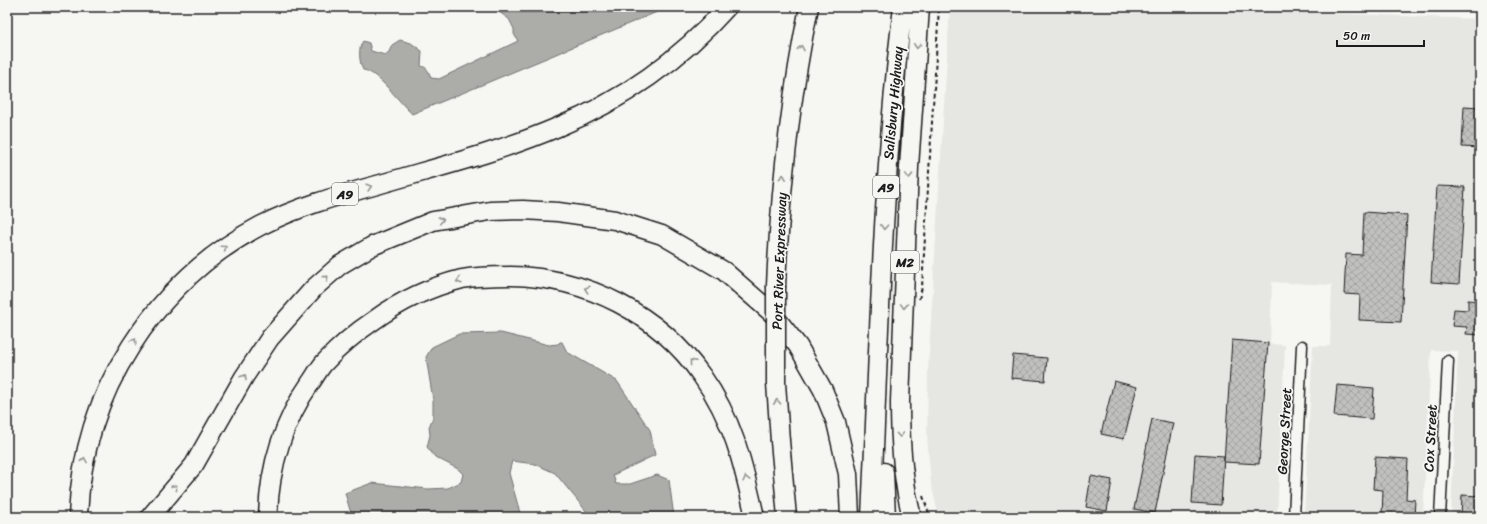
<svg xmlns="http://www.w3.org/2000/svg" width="1487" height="524" font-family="Sriracha,sans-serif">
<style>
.built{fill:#e6e6e2}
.water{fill:#acaca9;stroke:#727271}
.building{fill:url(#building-cross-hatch);stroke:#1c1c1c}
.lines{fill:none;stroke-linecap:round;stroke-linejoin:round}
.street-casing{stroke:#1c1c1c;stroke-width:13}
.highway-casing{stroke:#1c1c1c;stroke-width:21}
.path{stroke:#1c1c1c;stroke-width:2;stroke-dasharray:4 3;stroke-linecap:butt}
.street{stroke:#f6f6f2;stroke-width:10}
.highway{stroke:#f6f6f2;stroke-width:18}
.highway-bridge-casing{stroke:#1c1c1c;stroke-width:21;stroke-linecap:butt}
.highway-bridge{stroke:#f6f6f2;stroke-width:18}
.oneway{stroke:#949492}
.labels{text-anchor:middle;stroke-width:3.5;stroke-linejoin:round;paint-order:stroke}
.shield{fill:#f6f6f2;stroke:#5d5d5c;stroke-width:1}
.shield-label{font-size:13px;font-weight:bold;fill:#1c1c1c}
.street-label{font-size:14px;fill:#1c1c1c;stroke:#f6f6f2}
</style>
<defs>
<pattern id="building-cross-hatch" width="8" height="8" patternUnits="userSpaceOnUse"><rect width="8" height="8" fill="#c0c0bd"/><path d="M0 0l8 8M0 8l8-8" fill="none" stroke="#a4a4a2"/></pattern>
</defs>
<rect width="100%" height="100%" fill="#f6f6f2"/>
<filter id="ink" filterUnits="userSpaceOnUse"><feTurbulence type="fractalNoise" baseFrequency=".025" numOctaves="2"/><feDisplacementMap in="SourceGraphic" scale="8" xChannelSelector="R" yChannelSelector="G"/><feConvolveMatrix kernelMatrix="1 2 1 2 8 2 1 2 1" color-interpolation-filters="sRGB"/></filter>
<g filter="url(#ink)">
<path class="built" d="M950,7H1157L1480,19V517H1451L1458,351L1431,350L1423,517H1304L1313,346H1330L1332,285L1272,282L1270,344L1285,345L1277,517H939L931,483L927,436L928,370Z"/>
<path class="water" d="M492,7H669L412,114C400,103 377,71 363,70C359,62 358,47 363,41L369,43L371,51L385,55L389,52L392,45L400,40L411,43L422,51L421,66C428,67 429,73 431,78L439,79L518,41L514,34V29L509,19Z
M501,333L549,345L558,344L560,342H562L567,352L617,381L650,430L655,455L613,475L616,484H630L657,475L669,480L674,517H591L555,473L535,464L512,461L509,473L520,513L523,517H352L345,493L372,483L428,489L448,488L461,482L463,474L458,469L435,457L427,447L430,435L429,427L433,417V400L426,357L432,347L459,334Z"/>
<path class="building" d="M1464,106L1480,107V148L1462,147Z
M1437,186L1465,187L1459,284L1431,282Z
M1364,212L1407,215L1401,322L1359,320L1360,295L1344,294L1346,254L1362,255Z
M1468,300L1480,301V335L1466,334L1467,327L1452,326L1454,309L1468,310Z
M1232,340L1268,343L1259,464L1224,462Z
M1013,355L1047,358L1045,381L1011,378Z
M1114,381L1137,387L1124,439L1101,434Z
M1337,385L1374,388L1372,419L1334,416Z
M1152,419L1173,423L1155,513L1134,509Z
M1195,454L1224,456L1221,505L1192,503Z
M1375,457L1408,459L1406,499L1415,500L1414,517H1382L1383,490L1373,489Z
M1091,476L1112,480L1107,511L1086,507Z
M1462,495L1479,496L1478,501H1480V517H1461Z"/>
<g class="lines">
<g class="street-casing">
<path id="street" d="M1294,517L1302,346
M1440,517L1448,361"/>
</g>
<g class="highway-casing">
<path id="highway" d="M776,286C780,192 790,99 809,7
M780,441L787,517
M884,472L886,517
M78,517C80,456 98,397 131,346C163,296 207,254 260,226C297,207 337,196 377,185C438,167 500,152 558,127C622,101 681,59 727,7
M150,517L194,465L244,377L270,338L314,288L340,265L372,246L433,221L490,211L523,210L558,212L615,220L662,235L724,271L772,313L798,346L823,390L836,422L848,474L850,517
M268,517C269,468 283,422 311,382C315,376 319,369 324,363C339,347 355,333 373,321C399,302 430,287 462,279C478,276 495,276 511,276C586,277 659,314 702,376C734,421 743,464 755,517
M871,517C879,347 882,176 903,7
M912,517C902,480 900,440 900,402L909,167L920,7"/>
</g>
<path class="path" d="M919,299L922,287L939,7
M923,496L930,517"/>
<use href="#street" class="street"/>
<use href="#highway" class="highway"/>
<g class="highway-bridge-casing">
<path id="highway-bridge" d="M776,286V383L780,441"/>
</g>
<use href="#highway-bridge" class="highway-bridge"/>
</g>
<defs><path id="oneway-chevron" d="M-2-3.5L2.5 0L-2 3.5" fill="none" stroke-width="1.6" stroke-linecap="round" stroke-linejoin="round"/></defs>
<g class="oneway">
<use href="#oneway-chevron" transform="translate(917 46) rotate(94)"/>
<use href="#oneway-chevron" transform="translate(801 48) rotate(-79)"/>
<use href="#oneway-chevron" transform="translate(909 176) rotate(92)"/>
<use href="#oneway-chevron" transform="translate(783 177) rotate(-84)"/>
<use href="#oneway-chevron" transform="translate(369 187) rotate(-16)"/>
<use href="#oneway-chevron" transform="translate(441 220) rotate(-12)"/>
<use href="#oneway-chevron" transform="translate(884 227) rotate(93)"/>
<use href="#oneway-chevron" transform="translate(224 248) rotate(-35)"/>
<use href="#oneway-chevron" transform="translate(326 278) rotate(-41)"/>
<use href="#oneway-chevron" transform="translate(459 281) rotate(164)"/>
<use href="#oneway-chevron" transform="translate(587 289) rotate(-162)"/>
<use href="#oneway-chevron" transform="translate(904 306) rotate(92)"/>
<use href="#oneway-chevron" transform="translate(134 341) rotate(-57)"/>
<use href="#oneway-chevron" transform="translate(692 362) rotate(-130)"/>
<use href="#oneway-chevron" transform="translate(244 377) rotate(-58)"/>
<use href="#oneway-chevron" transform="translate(777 402) rotate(-93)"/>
<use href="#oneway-chevron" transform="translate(900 435) rotate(86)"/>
<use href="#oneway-chevron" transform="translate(84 460) rotate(-80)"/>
<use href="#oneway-chevron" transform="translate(746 479) rotate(-104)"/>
<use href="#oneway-chevron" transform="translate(175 487) rotate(-51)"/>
</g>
</g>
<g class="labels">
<g class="shield">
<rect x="873" y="176" width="26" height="22" rx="3"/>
<rect x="332" y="183" width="26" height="22" rx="3"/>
<rect x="891" y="251" width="28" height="22" rx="3"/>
</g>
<g class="shield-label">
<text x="886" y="192">A9</text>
<text x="345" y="199">A9</text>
<text x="905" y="267">M2</text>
</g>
<g class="street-label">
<text transform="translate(893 103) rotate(-85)" y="5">Salisbury Highway</text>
<text transform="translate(779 261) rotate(-88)" y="5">Port River Expressway</text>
<text transform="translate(1284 431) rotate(-87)" y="5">George Street</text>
<text transform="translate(1430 438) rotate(-87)" y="5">Cox Street</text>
</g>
</g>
<rect width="1487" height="524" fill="none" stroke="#f6f6f2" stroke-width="24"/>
<rect x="12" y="12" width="1463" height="500" fill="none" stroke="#1c1c1c" stroke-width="1.5" filter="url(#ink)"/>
<path d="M1337 40v6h87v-6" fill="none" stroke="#1c1c1c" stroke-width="2"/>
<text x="1343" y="40" font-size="12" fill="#1c1c1c" stroke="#f6f6f2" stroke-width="3" paint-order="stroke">50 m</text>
</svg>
